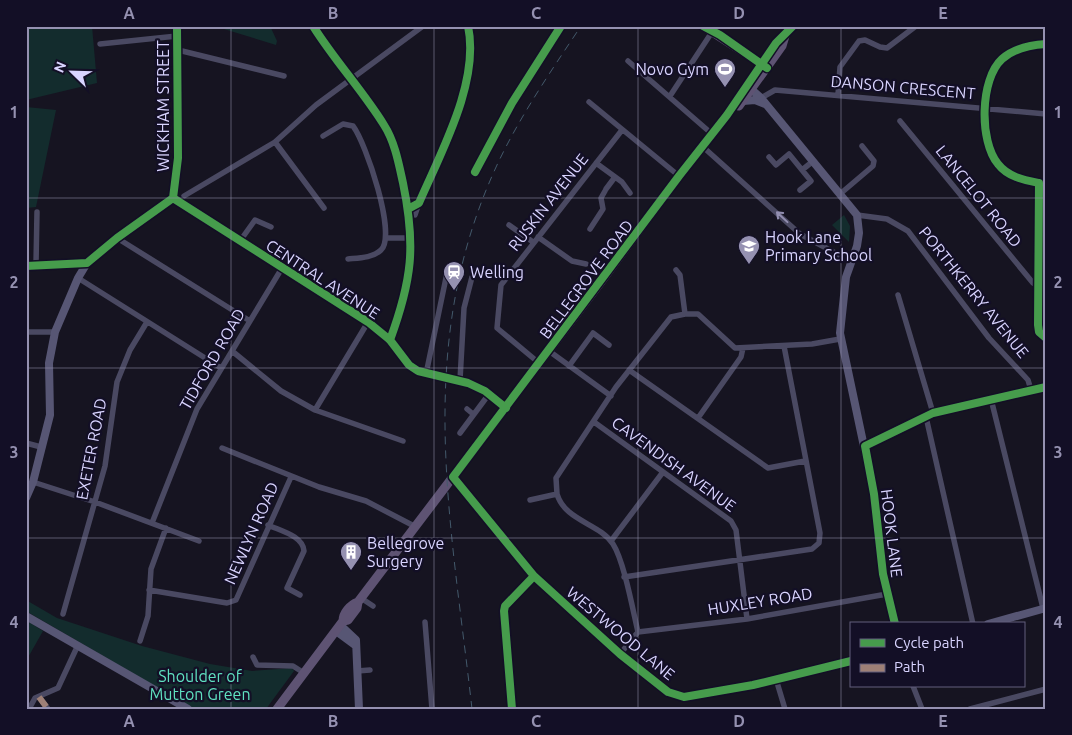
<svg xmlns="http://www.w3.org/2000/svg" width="1072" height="735" font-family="Ubuntu,sans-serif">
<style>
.green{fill:#132c2d}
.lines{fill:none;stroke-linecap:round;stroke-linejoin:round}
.street{stroke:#4a4962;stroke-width:5.5}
.secondary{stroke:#575674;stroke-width:8}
.primary{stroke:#5e5373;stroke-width:9}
.rail{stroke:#43596b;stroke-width:1;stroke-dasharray:8 6;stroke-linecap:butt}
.quiet{stroke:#9e8076;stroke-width:6;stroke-dasharray:12 6;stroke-linecap:butt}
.cycleway-casing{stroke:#130f26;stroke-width:11}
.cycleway{stroke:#469c4c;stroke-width:8}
.oneway{stroke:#928eb0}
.grid{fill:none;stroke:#9591b1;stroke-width:1;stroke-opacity:0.55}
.labels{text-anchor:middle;stroke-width:4.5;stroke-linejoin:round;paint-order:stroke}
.poi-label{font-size:16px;fill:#d9d4ff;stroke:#130f26;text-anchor:start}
.street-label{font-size:16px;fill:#d9d4ff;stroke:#130f26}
.park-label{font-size:16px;fill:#5fe0c0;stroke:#130f26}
.neatline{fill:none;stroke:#9591b1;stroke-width:2}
.grid-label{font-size:16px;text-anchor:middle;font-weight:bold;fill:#9591b1}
</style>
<rect width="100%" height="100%" fill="#161421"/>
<path class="green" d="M26,26H92L97,83L26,100Z
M214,26H270L277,41L276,45Z
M26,107L56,110L36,207L26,208Z
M844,215L850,226L849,242L832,225Z
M26,600L57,618L142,646L210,664L252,671L292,668L294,671L266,709H194L26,611Z
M26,620L43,631L26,661Z"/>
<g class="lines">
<path class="street" d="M313,26C335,61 363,91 384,125C395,142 399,165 403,183C416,246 412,280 390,340
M100,44L177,36
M1046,44C1031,45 1014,48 1002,58C979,79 978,145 1000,166C1012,179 1029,182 1046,184
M178,50L284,76
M628,61L712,134
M838,95L840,67L859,41L865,40L880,47L887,48L916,26
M670,96L712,32
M761,98L775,90L1046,114
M589,102L679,176
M900,121L1033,283L1039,287
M323,136L343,124L353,126C366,143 397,235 381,250C373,258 358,258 348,259
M275,142L324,208
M702,146L800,234L852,262
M769,157L776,165L789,154L802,170L812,162
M596,163L622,182L630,193
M475,172L512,103L561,26
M1039,183L1038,325L1039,332L1046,338
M606,189L615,177
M800,190L811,181L802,170
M840,194L873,166L874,161L862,146
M184,196L275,142L316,105L423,26
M408,209L419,203C441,152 480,82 468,26
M415,215L419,203
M857,215L887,219L908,231L989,338L1028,380L1031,390
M509,225L533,242
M590,229L603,209L601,198L605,191
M538,237L572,261L586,264
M117,238L250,321
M387,238H411
M240,241L255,220L271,227
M36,264L37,212
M676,270L680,275L685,314
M78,278L221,368
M898,295L933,413
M26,332H55
M232,351L281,391L315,410L403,441
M549,351L611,396
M539,363L497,328L501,285L622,130
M569,366L593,333L609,345
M629,370L768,468L805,461
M426,374L447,273
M460,380L464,308L472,277
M991,399L1043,608
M467,409L473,414
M315,410L368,322
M926,417L973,624
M698,418L741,357L743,348
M594,422L731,521L736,530L747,619
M460,433L489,394
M26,443L41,447
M865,446L933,413L1046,387
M222,448L319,487L366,501L416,527
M33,482L95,502L199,541
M557,494C565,521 599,523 613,544C624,561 633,611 638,632
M530,500L557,494L556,478L616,387L671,317L685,314H698L735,348L812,344L840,339
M152,523L197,409L282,268
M268,525C281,531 303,536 304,551L287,588L300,595
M611,541L663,472
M624,577L812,549L819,543L820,533L784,346
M149,590L227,603L236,600L291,477
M361,598L373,606
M63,614L105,466L117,382L130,350L147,322
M425,622L432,709
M638,632L747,619L887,594
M140,641L148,616L151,569L166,528
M620,654L638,632
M253,657L257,665L293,666L304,673
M357,671L370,670
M776,679L785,709
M913,686L922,709
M39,697L48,709
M29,709L35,698L58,688L78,645
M970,709L1046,689"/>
<path class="secondary" d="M746,94L752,90L761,98L857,215L859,233L857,246L846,277L840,333L874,494L883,574L895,624
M743,101L755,100L765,104
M173,198L368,322L390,340L409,365L418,371L468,383L485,391L506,408
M173,198L178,158L177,26
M26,266L87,263
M453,477L534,576L620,654L668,692L684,697L753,685L851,661
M26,498L33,482L50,415L49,363L55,332L78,278L87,263L100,252L173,198
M26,616L188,709
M988,624L1046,608
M340,625L356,640L359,709
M336,631L355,645
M512,709L504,611L505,606L534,576"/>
<path class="primary" d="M703,26L765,66
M739,106L782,46L785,36
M343,621L348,620L357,608L358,602
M277,709L343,621C343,613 350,605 358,602L600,283L679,176L727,115L776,43L793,26"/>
<path class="rail" d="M472,709C451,520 413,346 497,165C520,116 551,71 581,26"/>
<path class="quiet" d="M39,697L48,709"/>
<g class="cycleway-casing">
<path id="cycleway" d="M313,26C335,61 363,91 384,125C395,142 399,165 403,183C416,246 412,280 390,340
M703,26L720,35L767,68
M793,26L776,43L727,115L679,176L453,477L534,576L620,654L668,692L684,697L753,685L851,661
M1046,44C1031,45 1014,48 1002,59C980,79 979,141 998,164C1008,177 1024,180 1039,183L1038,325L1039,332L1046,338
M475,172L512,103L561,26
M173,198L368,322L390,340L409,365L418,371L468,383L485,391L506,408
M173,198L178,158L177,26
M408,209L419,203C441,152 480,82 468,26
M26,266L87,263L117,238L173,198
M895,624L883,574L874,494L865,446L933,413L1046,387
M512,709L504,611L505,606L534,576"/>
</g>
<use href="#cycleway" class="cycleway"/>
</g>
<defs><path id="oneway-shaft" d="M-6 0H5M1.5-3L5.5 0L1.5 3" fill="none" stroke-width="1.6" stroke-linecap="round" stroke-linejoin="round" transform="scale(1.25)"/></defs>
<use class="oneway" href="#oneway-shaft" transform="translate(782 217) rotate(-137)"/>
<path class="grid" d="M231,26V709M434,26V709M638,26V709M841,26V709M26,198H1046M26,368H1046M26,538H1046"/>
<defs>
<g id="stadium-pin" transform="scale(1.125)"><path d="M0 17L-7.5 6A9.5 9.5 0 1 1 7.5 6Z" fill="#9591b1" stroke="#130f26"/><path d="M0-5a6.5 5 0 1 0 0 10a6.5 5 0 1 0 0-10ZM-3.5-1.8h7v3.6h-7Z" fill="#fff"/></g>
<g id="school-pin" transform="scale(1.125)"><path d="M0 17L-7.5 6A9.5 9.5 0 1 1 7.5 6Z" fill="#9591b1" stroke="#130f26"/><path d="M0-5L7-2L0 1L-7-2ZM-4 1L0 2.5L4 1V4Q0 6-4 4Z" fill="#fff"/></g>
<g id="station-pin" transform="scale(1.125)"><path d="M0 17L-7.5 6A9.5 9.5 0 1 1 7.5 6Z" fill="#9591b1" stroke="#130f26"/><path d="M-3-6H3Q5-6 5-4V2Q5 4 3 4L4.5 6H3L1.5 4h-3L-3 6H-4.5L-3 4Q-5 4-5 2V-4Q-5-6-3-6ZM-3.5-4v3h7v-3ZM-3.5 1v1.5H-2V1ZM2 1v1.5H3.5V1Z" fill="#fff"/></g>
<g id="building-pin" transform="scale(1.125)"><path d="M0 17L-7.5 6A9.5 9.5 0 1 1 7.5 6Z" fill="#9591b1" stroke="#130f26"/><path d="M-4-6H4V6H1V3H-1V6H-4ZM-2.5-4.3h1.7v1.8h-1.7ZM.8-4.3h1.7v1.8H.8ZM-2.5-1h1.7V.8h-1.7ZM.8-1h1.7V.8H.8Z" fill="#fff"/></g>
</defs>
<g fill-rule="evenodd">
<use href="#stadium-pin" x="725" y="69"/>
<use href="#school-pin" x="749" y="246"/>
<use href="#station-pin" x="454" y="272"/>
<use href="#building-pin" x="351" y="552"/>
</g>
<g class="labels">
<g class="poi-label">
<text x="709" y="75" text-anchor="end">Novo Gym</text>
<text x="765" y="243">Hook Lane<tspan x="765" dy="18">Primary School</tspan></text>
<text x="470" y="278">Welling</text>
<text x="367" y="549">Bellegrove<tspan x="367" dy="18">Surgery</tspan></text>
</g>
<g class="street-label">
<text transform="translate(903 87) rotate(5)" y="6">DANSON CRESCENT</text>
<text transform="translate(163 106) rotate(-90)" y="6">WICKHAM STREET</text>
<text transform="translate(979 196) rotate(51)" y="6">LANCELOT ROAD</text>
<text transform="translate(548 202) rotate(-52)" y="6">RUSKIN AVENUE</text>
<text transform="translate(323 279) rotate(33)" y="6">CENTRAL AVENUE</text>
<text transform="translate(586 279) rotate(-53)" y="6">BELLEGROVE ROAD</text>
<text transform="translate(974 292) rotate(51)" y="6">PORTHKERRY AVENUE</text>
<text transform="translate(212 359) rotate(-60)" y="6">TIDFORD ROAD</text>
<text transform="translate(91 449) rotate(-79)" y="6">EXETER ROAD</text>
<text transform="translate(674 464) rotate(36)" y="6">CAVENDISH AVENUE</text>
<text transform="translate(251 533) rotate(-66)" y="6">NEWLYN ROAD</text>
<text transform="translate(892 533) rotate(83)" y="6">HOOK LANE</text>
<text transform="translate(760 601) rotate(-9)" y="6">HUXLEY ROAD</text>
<text transform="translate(621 633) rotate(40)" y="6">WESTWOOD LANE</text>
</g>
<g class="park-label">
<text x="200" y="682">Shoulder of<tspan x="200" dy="18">Mutton Green</tspan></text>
</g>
</g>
<rect width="1072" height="735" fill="none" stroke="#130f26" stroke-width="55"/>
<rect x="850" y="622" width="175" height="65" fill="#130f26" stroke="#625e7d"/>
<rect x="860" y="639" width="25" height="8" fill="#469c4c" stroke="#625e7d"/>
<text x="894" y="648" font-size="15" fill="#d9d4ff">Cycle path</text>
<rect x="860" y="664" width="25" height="8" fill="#9e8076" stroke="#625e7d"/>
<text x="894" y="672" font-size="15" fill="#d9d4ff">Path</text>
<g transform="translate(72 72) rotate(293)" stroke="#130f26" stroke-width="4" paint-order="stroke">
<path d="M0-4L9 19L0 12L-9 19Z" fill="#d9d4ff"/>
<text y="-8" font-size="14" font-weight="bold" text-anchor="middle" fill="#d9d4ff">N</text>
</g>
<rect x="28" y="28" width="1016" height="680" class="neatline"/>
<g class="grid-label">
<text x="129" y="19">A</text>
<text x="333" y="19">B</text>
<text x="536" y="19">C</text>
<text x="739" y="19">D</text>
<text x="943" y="19">E</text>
<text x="14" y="118">1</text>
<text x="1058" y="118">1</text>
<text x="14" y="288">2</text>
<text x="1058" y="288">2</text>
<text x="14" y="458">3</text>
<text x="1058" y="458">3</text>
<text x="14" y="628">4</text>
<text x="1058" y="628">4</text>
<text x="129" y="727">A</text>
<text x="333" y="727">B</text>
<text x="536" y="727">C</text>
<text x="739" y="727">D</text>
<text x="943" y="727">E</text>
</g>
</svg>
